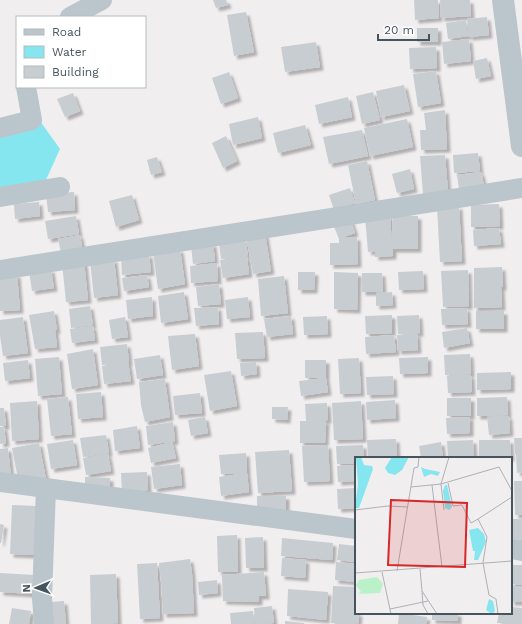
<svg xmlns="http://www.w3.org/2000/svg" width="522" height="624" font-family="'Work Sans',sans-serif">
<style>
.water{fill:#86e6ef}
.building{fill:#c8cdd2;filter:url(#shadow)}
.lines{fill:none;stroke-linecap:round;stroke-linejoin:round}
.minor{stroke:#bac5cc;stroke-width:20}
.tertiary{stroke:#bac5cc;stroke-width:22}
.inset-road{fill:none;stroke:#adb1b5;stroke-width:1}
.view{fill:#d62828;fill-opacity:0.15;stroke:#d62828;stroke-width:2}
.inset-edge{fill:none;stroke:#46555d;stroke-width:2}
</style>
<defs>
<filter id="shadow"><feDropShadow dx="3.5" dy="3.5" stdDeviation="1" flood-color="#0004"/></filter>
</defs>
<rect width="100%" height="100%" fill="#f1eeef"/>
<path class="water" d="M40,121L60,149L45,182L0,189V133Z"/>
<path class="building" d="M213,0H226L228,5L216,8Z
M414,0H438L439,18L415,20Z
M440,0H470L471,16L441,18Z
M246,12L254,52L234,56L227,15Z
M487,17L489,35L469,37L467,19Z
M466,20L468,36L448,39L446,23Z
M417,28H438V42H417Z
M469,39L471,61L444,64L442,42Z
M316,42L320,67L285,72L281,47Z
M436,47L437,68L410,69L409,48Z
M487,58L491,76L476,79L473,61Z
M436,71L441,103L418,107L413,74Z
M229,72L238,98L221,104L212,78Z
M404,85L410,111L381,117L376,91Z
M373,92L380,120L362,124L356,96Z
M73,93L80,111L65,117L57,99Z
M348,97L352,117L319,124L315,105Z
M445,110L447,149L421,150L420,130H426L424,113Z
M258,117L262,138L233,145L229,124Z
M407,119L413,147L370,156L364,128Z
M305,125L311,145L278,153L273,133Z
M362,130L368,156L329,164L323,137Z
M226,136L237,161L223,168L212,143Z
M478,153L480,171L454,173L453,155Z
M445,155L448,192L423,194L420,156Z
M157,157L162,172L151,175L147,160Z
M367,161L375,200L356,204L348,165Z
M410,169L414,189L397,193L392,174Z
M481,172L484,186L459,189L457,175Z
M350,188L355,203L334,210L329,195Z
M74,192L75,210L48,212L46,194Z
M132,195L139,220L116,227L109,201Z
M39,202L40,216L15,219L14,204Z
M499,204L500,226L471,227V205Z
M459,206L462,261L440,262L437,207Z
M390,215L392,247L393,215L418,216V249H393V256L375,257V251L368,252L365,217Z
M76,216L79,234L48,239L45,221Z
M350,218L355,233L343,237H357L358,264L330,265V243H339V239L333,224Z
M499,228L501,244L474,246L473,230Z
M265,233L271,271L253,274L246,236Z
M80,235L83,253L62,257L58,239Z
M245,239L248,255L221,259L219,243Z
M213,243L215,261L193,264L191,246Z
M180,249L185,284L158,289L153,252Z
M149,254L151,272L122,275L121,257Z
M247,256L249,274L223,278L220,260Z
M114,259L118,295L94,298L90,261Z
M84,261L88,300L66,302L62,263Z
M217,263L218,281L191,283L190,266Z
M502,267L503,287H501L502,307L474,308V268Z
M51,269L54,288L32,291L29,272Z
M468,270L469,306L443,307L441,271Z
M423,271L424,289L399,290L398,272Z
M298,272H315L314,290H298Z
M334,272L358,273L357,310L334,309Z
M362,273H382L383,292H362Z
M17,274L20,310L0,311V275Z
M147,275L149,287L124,291L122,278Z
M284,276L288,313L261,316L258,279Z
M219,284L221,304L198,306L196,287Z
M184,292L188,319L161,323L158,296Z
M392,292L393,305L376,306V293Z
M152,297L153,316L128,319L126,300Z
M248,297L250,317L227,319L225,300Z
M90,306L93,325L71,328L69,309Z
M218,307L219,324L196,326L194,308Z
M467,308L468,324L442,325L441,309Z
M54,311L57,330H55L57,347L35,349L29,315Z
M476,311H504V329H476Z
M392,315V333L366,334L365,316Z
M419,315L420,333L398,334L397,316Z
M291,316L293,334L267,337L264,319Z
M327,316L328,334L304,335L303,317Z
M23,317L28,353L3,356L0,336V320Z
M125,317L128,337L112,339L109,320Z
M93,326L95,340L72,343L70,329Z
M467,328L470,343L444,348L442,332Z
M263,332L265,358L237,359L235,333Z
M195,334L199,366L172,370L168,336Z
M417,334L418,350L398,351L397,335Z
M394,335L396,352L366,354L365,337Z
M127,344L129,362L102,365L100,347Z
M93,349L98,385L72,389L67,354Z
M470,354L471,374L445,375L444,355Z
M160,355L163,375L137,379L134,359Z
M59,357L62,394L38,396L35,359Z
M428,357V373L400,374L399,358Z
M359,358L361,393L340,394L338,359Z
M28,360L30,378L5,381L3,363Z
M305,360H326V378L328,392L301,396L299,381L325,378H305Z
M128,362L131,381L104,384L102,366Z
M256,362L257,374L241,376L240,363Z
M231,371L237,406L210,411L204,375Z
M511,372V389L477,390V373Z
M471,375L472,392L448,393L447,376Z
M393,376L394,394L367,395L366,377Z
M165,379L170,417L145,422L141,405L139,382Z
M101,392L103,417L78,419L76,394Z
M200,393L202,413L175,415L173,396Z
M68,397L72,434L51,436L47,399Z
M507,397L508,415L477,416V398Z
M447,398H471V416H447Z
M395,400L396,418L367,420L366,402Z
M37,401L39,439L12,441L10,403Z
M361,401L363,439L334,440L332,403Z
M327,403L328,420L306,421L305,404Z
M272,407H288L287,420L272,419Z
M0,408H4L6,426H0Z
M509,416L510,433L489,435L487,417Z
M205,417L208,433L191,436L188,420Z
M470,417V433L447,434L446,418Z
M300,421H326L325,443H300Z
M173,422L175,441L148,445L146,426Z
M137,426L140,448L115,451L113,430Z
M0,427H4L6,443L0,444Z
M106,435L109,453L83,457L80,438Z
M514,438H522V454H518L522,455V472L517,473L516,454H515Z
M396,439L397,458H368L367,440Z
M73,440L77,465L51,469L47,444Z
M473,440L474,458H448L447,441Z
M479,440H510L511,458H479Z
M172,442L176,458L151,463L148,448Z
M441,442L443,458H421L419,446Z
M39,443L46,479L19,484L12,448Z
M328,445L330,481L304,482L302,446Z
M363,445L364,458H356V463L337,464L336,446Z
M8,448L11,477L0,478V449Z
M289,450L292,491L258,493L255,452Z
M246,453L247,473L221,474L219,455Z
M108,454L111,471L86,475L83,458Z
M180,464L182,485L154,489L151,467Z
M356,465V481L338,482L337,466Z
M147,472L148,490L122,492L121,473Z
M247,473L249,492L221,496L219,477Z
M85,477L110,478V495H85Z
M514,481H522V515H515Z
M356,488V508L338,509L337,489Z
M257,496H286V514H257Z
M12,505L37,506L35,555L10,554Z
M511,519H522V540L511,541Z
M0,524L4,525L1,543H0Z
M237,535L238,572H218L217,536Z
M263,537L264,568H246L245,538Z
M282,538L333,543L332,560L281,556Z
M339,544L356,546V562L337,560Z
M282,558L306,560L305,578L281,576Z
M190,559L192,574L194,613L163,614L161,581L159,563Z
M336,562L356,564V582L335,580Z
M157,563L160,618L140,619L137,564Z
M511,565H522V585L511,584Z
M264,572L266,596H259V602L223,601L222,575Z
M0,573L34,575L33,594L0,592Z
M116,574L118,623L91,624L90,575Z
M217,580L218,593L199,595L198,582Z
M333,586L356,587V613H359L358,624L331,623Z
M511,586H522V602H511Z
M288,589L328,592L326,620L287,616Z
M64,601L66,624H41L39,603Z
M272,606L274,623L255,624L254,608Z
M511,607L522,608V624L497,623L499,613H511Z
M12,608L31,611L29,624H9Z
M253,611L254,624H231L230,613Z
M399,613H410L406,614L427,617L426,624H398Z
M432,613H458V621L432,620Z
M285,621L304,623V624H285Z"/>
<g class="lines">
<path class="minor" d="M70,17L102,0
M0,128L32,120L26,87
M0,197L60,187
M0,270L522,188
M0,482L356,529
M511,549L522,551
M44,624L42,598L46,488"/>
<path class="tertiary" d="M503,0L522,146"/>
</g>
<g transform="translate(355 457)">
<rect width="157" height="157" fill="#f1eeef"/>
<path d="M22,120L28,127L25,136L3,137L6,135L1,128L4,123Z" fill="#bbf1c9"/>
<path d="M1,0H6L9,8L17,9L18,12L4,51H0L3,27ZM37,0H54L47,13L40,18L33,16L30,11ZM66,10L70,12L85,15L83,19L76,17L69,20ZM90,28H92L97,50L94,53L90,51L88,34ZM123,71L129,77L131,85L123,103H119L120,94H118L114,73ZM134,142L138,144L140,154L137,157L131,153Z" fill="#86e6ef"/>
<path class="inset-road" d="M94,0L86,27L144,10L157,34M93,26L98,49L107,48L116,66L123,62M77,28L87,110M56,30L86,27L89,53M0,53L33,49L52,50M65,112L67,134L82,157M42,114L59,11L63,10L64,0M27,115L36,157M0,116L157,104M67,134L68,148L73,157M35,152L73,144M143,157L141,142L134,138L128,106L132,80L123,62L157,40"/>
<path class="view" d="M36,43L112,46L110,110L33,108Z"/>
<rect width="157" height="157" class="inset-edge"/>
</g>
<rect x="16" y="16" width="130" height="72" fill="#ffffff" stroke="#b5bbbe"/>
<rect x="24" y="29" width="20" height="6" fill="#bac5cc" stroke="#b5bbbe"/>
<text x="52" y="36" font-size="12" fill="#46555d">Road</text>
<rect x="24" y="46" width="20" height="12" fill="#86e6ef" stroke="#b5bbbe"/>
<text x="52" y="56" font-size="12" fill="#46555d">Water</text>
<rect x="24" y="66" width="20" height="12" fill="#c8cdd2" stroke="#b5bbbe"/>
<text x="52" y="76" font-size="12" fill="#46555d">Building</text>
<g transform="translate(36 588) rotate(268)" stroke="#ffffff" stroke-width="3" paint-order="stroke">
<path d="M0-3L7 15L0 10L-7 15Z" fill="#46555d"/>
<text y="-6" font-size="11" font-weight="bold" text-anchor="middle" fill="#46555d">N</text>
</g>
<path d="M378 34v6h51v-6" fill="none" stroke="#46555d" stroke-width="2"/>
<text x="384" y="34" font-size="12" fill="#46555d" stroke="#ffffff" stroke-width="3" paint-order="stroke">20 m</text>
</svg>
